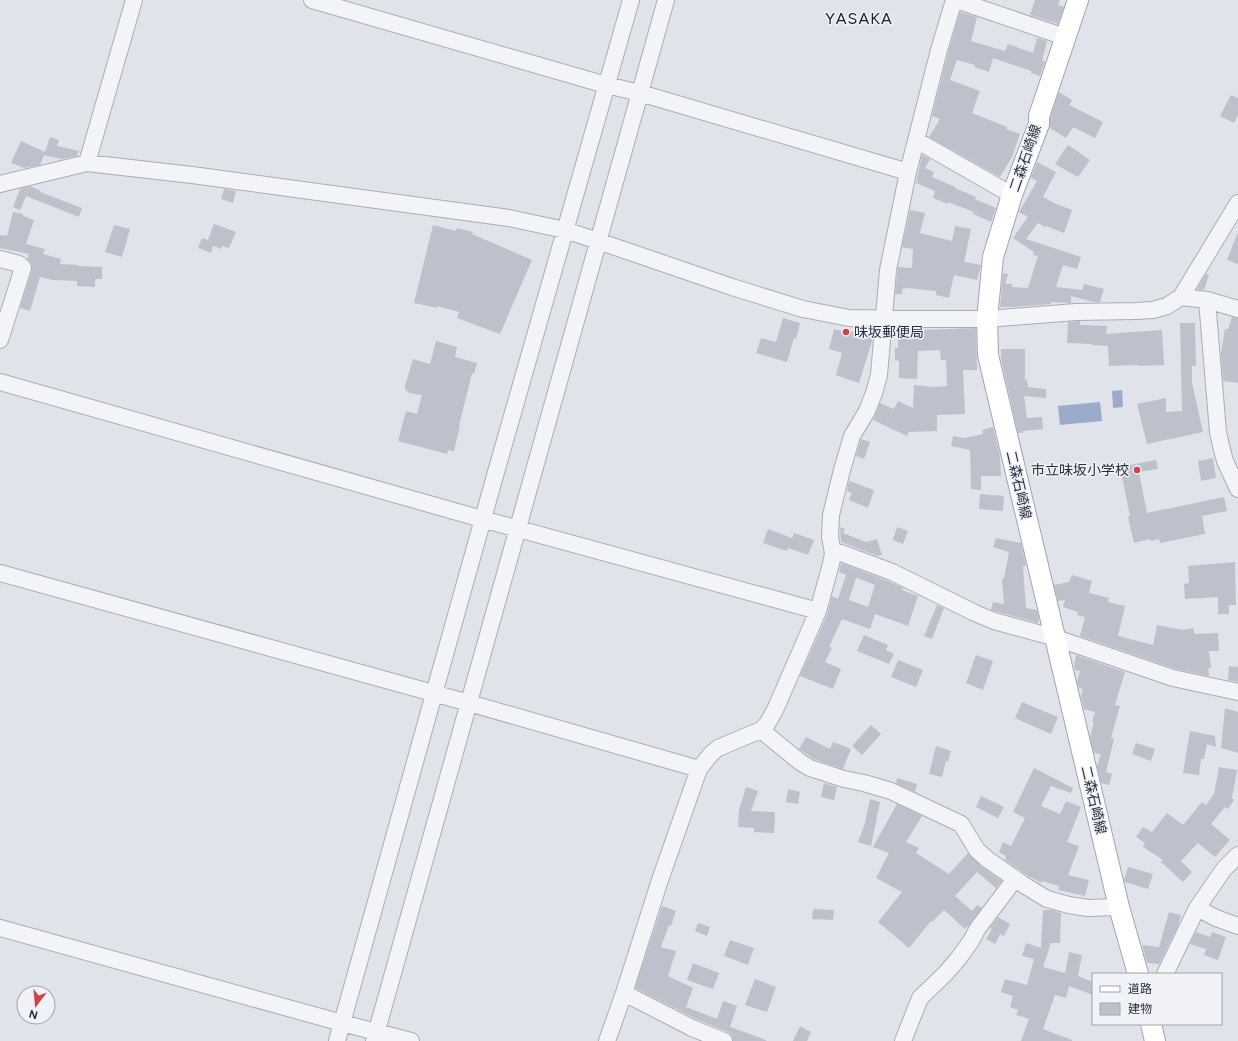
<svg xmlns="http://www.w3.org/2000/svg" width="1238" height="1041" font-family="Figtree,'Noto Sans JP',sans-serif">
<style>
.water{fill:#9bacca}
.building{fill:#bdc1cc;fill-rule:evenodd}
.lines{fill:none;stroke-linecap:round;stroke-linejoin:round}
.minor-casing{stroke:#a9adb7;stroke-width:18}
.major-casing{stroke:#9fa5b5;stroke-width:22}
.minor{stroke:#f3f4f7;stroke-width:16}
.major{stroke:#fff;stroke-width:20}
.poi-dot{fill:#d04348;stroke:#f0f2f7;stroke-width:1.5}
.labels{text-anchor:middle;stroke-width:3;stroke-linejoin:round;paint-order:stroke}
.street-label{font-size:14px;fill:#282e41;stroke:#f0f2f7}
.poi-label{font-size:14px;fill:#282e41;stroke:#f0f2f7;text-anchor:start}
.quarter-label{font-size:16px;letter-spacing:1px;fill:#1b2032;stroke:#f0f2f7}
</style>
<rect width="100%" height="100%" fill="#e0e3e9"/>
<path class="water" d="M1122,390L1123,407L1113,408L1112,391Z
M1100,402L1102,421L1060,425L1058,406Z"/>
<path class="building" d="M1035,0H1060L1058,5L1064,7L1058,24L1030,15Z
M960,12L977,17L971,41L1005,51L1008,44L1033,53L1037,38L1047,41L1042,61H1045L1040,76L1031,73V71L993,58L989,72L974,67L975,65L957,60L950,80L980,91L972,113L1007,127L1006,129L1020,134L1012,157L1000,177L929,137L940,119L932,116L948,53Z
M1059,92L1072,100L1069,105L1103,122L1095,138L1073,127L1066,138L1050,128V118Z
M1231,95L1238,98V115L1234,123L1220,116Z
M50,137L59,140L57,146L79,151L77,156L62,159L44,155L40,165L24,168L11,163L21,141L45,152Z
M1068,145L1090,160L1078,177L1055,164Z
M922,155L930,159L925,168L934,172L932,177L955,187V188L976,197L975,199L996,208L991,222L973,214L974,212L948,202V204L933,198L935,191L916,183Z
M1037,162L1056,172L1043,197L1054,203L1072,210L1064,233L1046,226L1045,227L1038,223L1026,239L1081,257L1077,269L1063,265L1056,287L1082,290L1084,284L1104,289L1100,302H1094L1071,296V303L1051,302V304L1014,307H1000L1003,273L1008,274L1005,284H1012V287L1028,288L1038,256L1033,255L1034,252L1013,238L1028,217L1019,212L1037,181L1031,178Z
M30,186L41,191L40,192L82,208L79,217L26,196L20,210L13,207L20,189Z
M224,189L236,191L233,203L221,199Z
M910,210L925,213L920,233L952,241L955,226L971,229L964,262L981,265L977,280L954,275L949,298L936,295V291L908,288L902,289V294H895L898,267L912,268L913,249L902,247Z
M13,212L23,214V216L34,220L26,244L45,249L43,254L61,259L60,264L78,265V266L102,267V279H95V287L77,286V281L53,280L40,277L30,311L20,308L32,270V265L27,259L29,254L0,248V235L7,236Z
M214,224L236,232L229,248L222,246L221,249L213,246L211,253L198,248L202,238L208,240Z
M114,225L130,229L122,257L105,252Z
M433,225L456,231L457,228L473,232L472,234L532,260L500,334L457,318L459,312L437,306V308L414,303Z
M1237,234H1238V264L1227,260Z
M1206,274L1209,275L1204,290L1197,289Z
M1232,317L1238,318V383L1223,381L1221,352L1225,329H1228Z
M783,318L800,323L796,339L794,338L787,362L756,353L761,338L776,342Z
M1080,321V325L1107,326L1106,334L1162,330L1164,365L1139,366V365L1109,366L1108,346L1092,345V344L1067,343L1068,322Z
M1180,323H1195L1196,366H1192V383L1203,432L1147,444L1137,404L1166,398V412L1182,411Z
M898,328H918V330L976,328L977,370H963L965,414L937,415V431L909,432L907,436L873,420L880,403L894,409L898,401L913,408L914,385L934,387L947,386L946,360H941L940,350L918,351L917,379L899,378V361L895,360V348H898Z
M834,329L850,333V331L873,338L859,383L836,375L842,353L829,349Z
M436,341L457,347L455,357L477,363L474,374L472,373L459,426H460L454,451L448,450L447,454L398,441L406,411L417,414L422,395L409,393L405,389V386L413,359L430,364Z
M1001,349H1025V381L1027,380L1028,387L1046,389V398L1024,396L1027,418L1042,417L1043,429L1023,431V433H1018L1001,359Z
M993,427L1000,456L1001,476H981V490L971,489L970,450L951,446L953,436L965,438L983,434L982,430Z
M861,439L870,442L864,459L856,456Z
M1213,458L1216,478L1201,481L1198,461Z
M1156,460L1158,469L1139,472L1147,513L1224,497L1227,511L1202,516L1205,534L1160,543L1159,539L1150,541V539L1134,543L1128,517L1130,516L1120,467Z
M849,481L874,490L868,508L849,500L852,493L847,491Z
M980,494L1004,496L1003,511L979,509Z
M840,527L845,529L843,533L866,542L877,539L882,555L877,556L841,542Z
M897,527L908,531L903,544L893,540Z
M768,529L792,538L794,533L814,540L808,555L788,548L787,551L763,543Z
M996,538L1021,543L1026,566H1023L1026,608L1037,610L1039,620L1038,623L991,610L993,602L1004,604L1002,579L1004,578L1009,552L993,547Z
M1235,562L1236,605H1229V614H1218V597L1185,599L1184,584L1189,583L1188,566Z
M841,563L888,581L903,588L902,590L918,596L908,626L875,614L870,629L842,619L829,647L832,648L825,662L841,669L833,689L800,676L827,615L832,596L838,599L846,575L839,572ZM856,578H857L875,585L868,607L849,600Z
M1072,575L1092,581L1089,593L1109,598L1108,602L1125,606L1118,636L1153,645L1157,625L1183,630L1193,628L1195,634L1218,633L1219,651H1209L1211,668L1208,669L1209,676L1176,669L1080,636L1085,617L1077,615L1078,612L1063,607L1065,600L1058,601L1054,585L1069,582Z
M937,605L944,608L932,639L924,636Z
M864,635L888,645L886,650L894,654L889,664L857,651Z
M976,655L993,661L983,690L966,683Z
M1076,655L1125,672L1115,705L1120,706L1111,738L1114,739L1106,772L1112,774L1109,785L1101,783L1097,766L1101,754L1094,753L1090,737L1094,721H1092L1095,712L1084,709L1081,696L1083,689L1079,688L1077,682L1080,671L1075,670L1074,666Z
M898,660L923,670L916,687L891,677Z
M1229,666L1238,667V682L1228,680Z
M1022,702L1058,717L1051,734L1015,718Z
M1225,708L1238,712V753L1221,748Z
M871,725L881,734L862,755L852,746Z
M1190,731L1215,736L1216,747L1207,744L1204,759H1201L1199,775L1183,773Z
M806,737L830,749L833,742L851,749L843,769L814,759L799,749Z
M1136,743L1155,749L1151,761L1132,754Z
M936,746L951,751L948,762L946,761L942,777L929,774Z
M1219,767L1237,770L1232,798L1234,800L1228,809L1225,807L1211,824L1230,840L1215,857L1198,843L1181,861L1192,872L1183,882L1161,862L1163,860L1143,847L1145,843L1136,837L1143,827L1152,832L1167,813L1183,825L1202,802L1206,805L1214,794Z
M1034,768L1073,788L1071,793L1051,786L1041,806L1060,814L1066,801L1081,807L1067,842L1079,846L1068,875L1089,880L1085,896L1058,890L1059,886L1042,881V883L1028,876L1005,860L1006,856L999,852L1003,842L1011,846L1025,818L1013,812Z
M897,778L917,784L915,792L896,783Z
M824,783L837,787L834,800L821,797Z
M746,787L758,791L751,811L775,812L774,833L754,832V828L738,827L739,810Z
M788,789L800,792L798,804L786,802Z
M981,796L1004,807L998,818L976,807Z
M870,799L880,802L871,846L858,842L865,823Z
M897,804L922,816L906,842L919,848L916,853L949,874L968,853L981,866L1002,881L996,888L977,872L955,896L972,911L977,905L982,908L969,925L965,929L944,910L932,922L931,921L909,948L878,922L902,892L876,878L889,853L873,847Z
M1128,867L1153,874L1148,889L1125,882L1124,880Z
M662,906L676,911L671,926L669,925L661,947L676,951L668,976L693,988L686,1007L717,1019L723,1001L737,1006L730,1027L766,1040V1041H733L732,1036L728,1032L696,1019L635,988Z
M813,909L834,910L833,920L812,919Z
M1043,910H1052L1061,913L1060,943H1051L1043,967L1065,973L1069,952L1082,955L1078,976L1093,982V995L1069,986L1066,998L1055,995L1043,1029L1072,1040V1041H1021L1029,1019L1016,1015L1018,1010L1010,1007L1013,996L1001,992L1005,979L1027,985L1034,959L1022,956L1026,943L1041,948Z
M1169,912L1181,915L1178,926L1159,964L1147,963L1142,945L1159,947Z
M998,917L1010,924L1004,936L1000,934L995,944L986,939L992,929L990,928Z
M698,923L710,927L707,936L695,931Z
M1196,932L1210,937L1212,932L1226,937L1218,960L1204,955L1206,949L1190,944Z
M730,940L754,948L748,965L724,956Z
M693,963L719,973L713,989L687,980Z
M755,979L776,987L767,1012L745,1005Z
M800,1026L811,1032L807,1041H793Z"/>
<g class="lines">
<g class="minor-casing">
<path id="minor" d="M312,0L606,85L640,93L908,172
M956,0L1065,37
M916,140L1012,195
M87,163L134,0
M0,184L87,163L192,175L509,218L565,230L598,241L732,287L803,309L849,318L912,319H987L1076,312L1136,311L1153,310L1167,306L1181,297L1238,203
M0,259L19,264L23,268L0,340
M1181,297L1207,300L1238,309
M1207,300L1218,432L1221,446L1225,461L1238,489
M0,382L482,519L818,611
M833,553H841L892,572L975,613L994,621L1056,638L1173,678L1238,692
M0,573L469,703L699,769
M761,730L800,762L810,768L844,779L864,783L891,791L961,824L977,850L987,859L1024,885L1047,899L1069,905L1088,908L1119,907
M1197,908L1216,918L1238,926
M0,928L342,1023L411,1041
M1165,974L1197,908L1224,869L1238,855
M624,993L692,1028L724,1041
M337,1041C434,694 530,346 631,0
M374,1041L666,0
M607,1041L624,993L660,880L699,769L711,754L718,748L761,730L767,724L775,710L818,611L831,564L833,553L830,537L831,515L842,470L852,436L867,411L874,393L879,375L888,270L908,172L939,50L954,0
M903,1041L920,998L945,974L958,959L971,941L978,928L1015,879"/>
</g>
<g class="major-casing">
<path id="major" d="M1078,0L1039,116V124L1012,195L993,257L987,319L988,355L1119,907L1138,974
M1151,1024L1155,1041"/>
</g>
<use href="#minor" class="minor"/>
<use href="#major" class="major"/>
</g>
<g class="poi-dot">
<circle cx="846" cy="332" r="4"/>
<circle cx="1137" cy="470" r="4"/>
</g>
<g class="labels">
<g class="street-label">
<text transform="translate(1025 158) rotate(-71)" y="5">二森石崎線</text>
<text transform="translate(1019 485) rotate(77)" y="5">二森石崎線</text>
<text transform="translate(1094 800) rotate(77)" y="5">二森石崎線</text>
</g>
<g class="poi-label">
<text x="854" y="337">味坂郵便局</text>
<text x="1129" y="475" text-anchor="end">市立味坂小学校</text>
</g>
<g class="quarter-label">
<text x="859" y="24">YASAKA</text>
</g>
</g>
<rect x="1092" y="973" width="130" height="52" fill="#f0f2f7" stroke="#a0a4ae"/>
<rect x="1100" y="986" width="20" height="6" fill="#ffffff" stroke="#a0a4ae"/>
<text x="1128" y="993" font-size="12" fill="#282e41">道路</text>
<rect x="1100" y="1003" width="20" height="12" fill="#bdc1cc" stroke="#a0a4ae"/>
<text x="1128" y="1013" font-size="12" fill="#282e41">建物</text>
<g transform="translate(36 1005) rotate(196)"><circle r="19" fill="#f0f2f7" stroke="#a0a4ae"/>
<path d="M0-3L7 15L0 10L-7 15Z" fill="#d04348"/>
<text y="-6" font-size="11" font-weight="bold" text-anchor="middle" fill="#282e41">N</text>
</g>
</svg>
